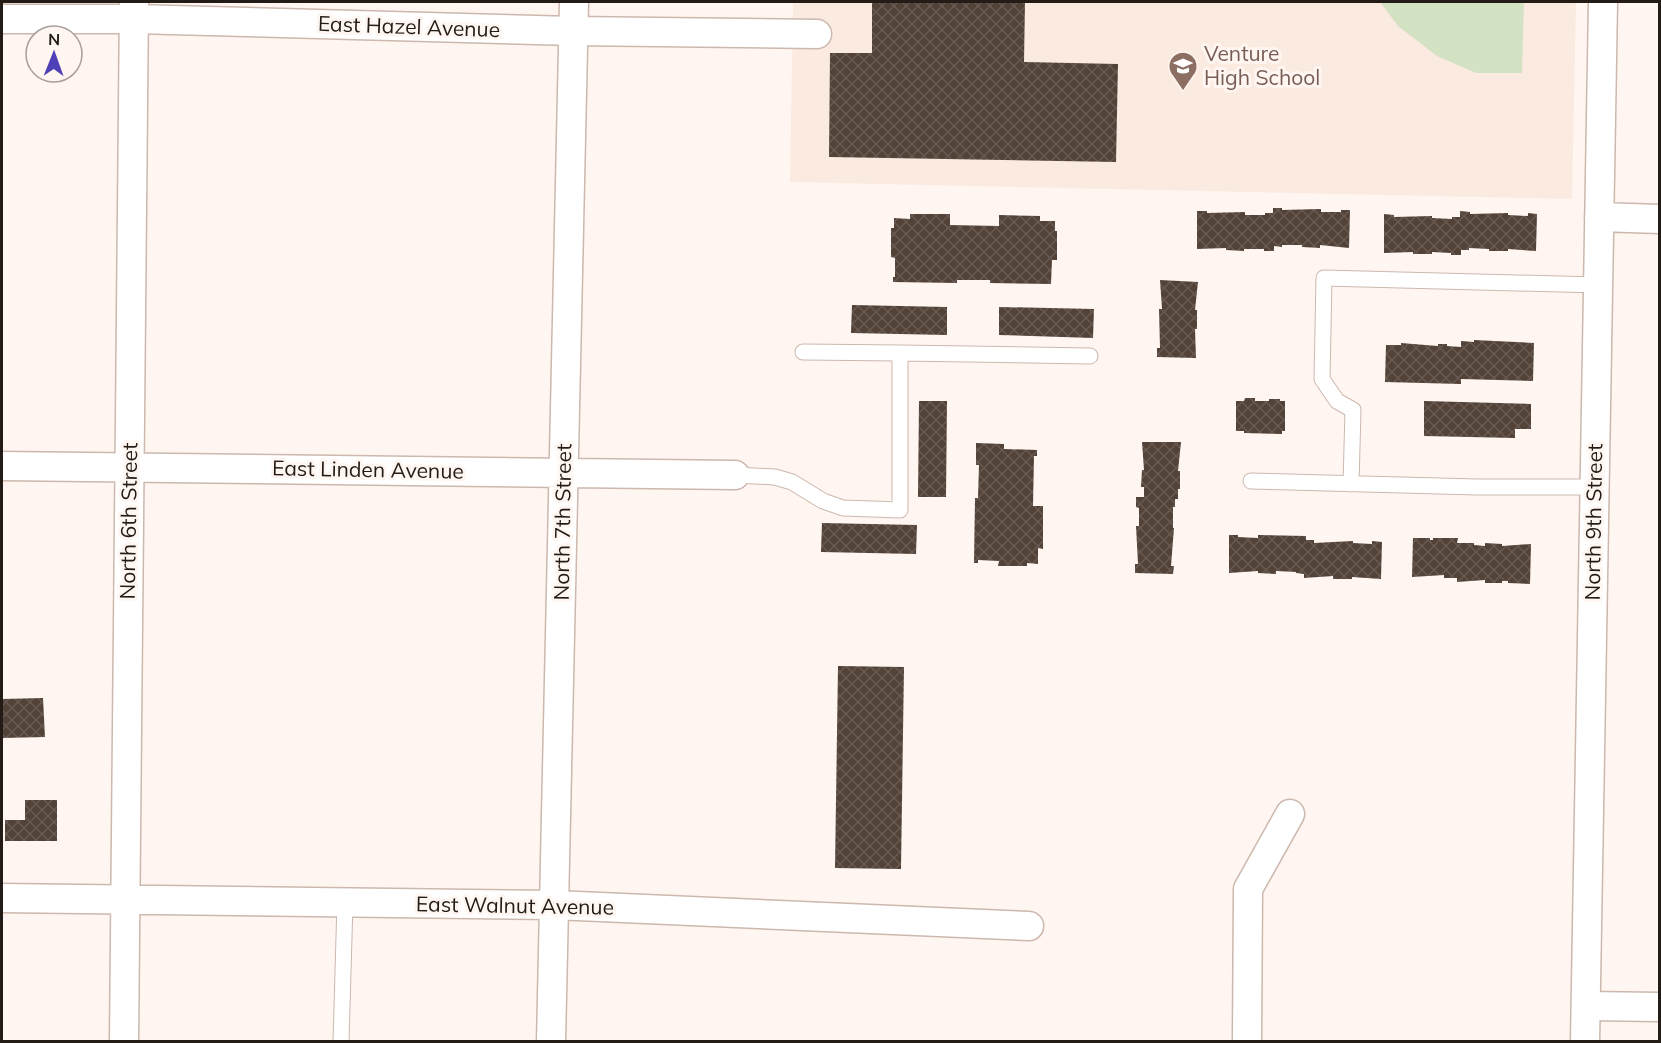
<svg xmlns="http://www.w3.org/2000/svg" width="1661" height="1043" font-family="Mulish,sans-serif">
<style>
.built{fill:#fbeae0}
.pitch{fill:#d3e2c2}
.building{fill:url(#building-cross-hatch)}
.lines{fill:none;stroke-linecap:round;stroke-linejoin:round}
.service-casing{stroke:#ccb8ad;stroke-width:17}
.minor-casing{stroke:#ccb8ad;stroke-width:31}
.service{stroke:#fff;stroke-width:15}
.minor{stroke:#fff;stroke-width:28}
.labels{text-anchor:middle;stroke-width:6;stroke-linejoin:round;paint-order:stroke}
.street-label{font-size:21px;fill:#221b16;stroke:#fff6f1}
.education-label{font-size:21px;fill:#785e54;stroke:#fff6f1;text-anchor:start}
</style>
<defs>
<pattern id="building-cross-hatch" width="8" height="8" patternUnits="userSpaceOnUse" patternTransform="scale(1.5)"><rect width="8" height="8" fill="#534238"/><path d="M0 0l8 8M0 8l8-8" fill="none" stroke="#685a52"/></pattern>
</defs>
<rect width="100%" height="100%" fill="#fff6f1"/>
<path class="built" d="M793,2H1576L1572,199L790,182Z"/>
<path class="pitch" d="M1380,2H1524L1522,73H1476L1437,56L1398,26Z"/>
<path class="building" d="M872,2H1025L1024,62L1118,64L1116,162L829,157L830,53H872Z
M1273,208H1282V210L1321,209V212H1341V210H1350L1349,248L1320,245V248L1302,247V245H1282V247L1274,246V251H1264V249H1244V251L1226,250V248L1197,249V211H1207V213L1245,212V215H1265V213H1273Z
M1460,211L1470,212V214L1508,213V215L1528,216V213L1537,214L1536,251L1508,249V251H1489V249L1469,248V250H1461V255H1451V253L1432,252V254H1413V252L1384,253V214L1394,215V217L1432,216V218L1452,219V217H1460Z
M910,214H950V225L999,226V215L1040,216V221H1055V231H1057V260H1052L1051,284L990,283V280H957V283L893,282V277H895V258L891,257V228H894V218L910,219Z
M1160,280L1198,282L1195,310H1197V329H1195L1196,358L1157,357V348H1160L1159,309H1162Z
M852,305L947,307V335L851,333Z
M999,307L1094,309L1093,338L999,335Z
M1474,340L1534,343L1533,381L1461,379V384L1385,382L1386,345H1401V343L1438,346V344H1447V346L1461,347V341L1474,342Z
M1245,398H1255V401H1269V399H1280V401H1285V431H1282V434L1244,433V431H1236V401H1244Z
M919,401H947L946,497H918Z
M1424,401L1531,404V429H1515V438L1424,436Z
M1142,442H1181L1178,471H1180V489H1178V499H1175V507H1173V528H1174L1171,566H1174L1173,574L1135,573V564H1138L1136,526H1139V508L1136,507V497H1144V487H1141L1142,470H1144Z
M976,443L1004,444V449L1037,450V456H1034L1033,506H1043V549L1038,548V564L1027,563V566H998L999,561L978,560V563H974L975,498H978L979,465H976Z
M822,523L917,525L916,554L821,552Z
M1229,535H1238V537L1258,538V535L1306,536V540H1314V543L1353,541V543L1372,544V541L1382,542L1381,579L1352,577V579H1333V576L1304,578V574L1296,573V572L1276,571V574L1258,573V571L1229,573Z
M1413,538H1430V540H1433V538H1458L1457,543H1474V545L1485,546V543L1502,544V546L1531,544L1530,584L1508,583V581H1502V583H1485V580L1457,582V578H1444V575L1412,577Z
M838,666L904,667L901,869L835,868Z
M43,698L45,737L2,738V699Z
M25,800H57V841H5V820H25Z"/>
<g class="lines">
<g class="service-casing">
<path id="service" d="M900,353L1090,356
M735,475L775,477L792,482L823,501L843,508L900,510V353L803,352
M1251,481L1477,487H1595
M1351,484L1353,410L1337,401L1322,379L1324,278L1598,285
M341,1042L345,902"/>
</g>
<g class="minor-casing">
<path id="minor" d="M2,19H134L573,31L817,34
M1599,217L1660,219
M2,466L735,475
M2,898L555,905L1029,926
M1586,1006L1660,1007
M124,1042L134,2
M551,1042L574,2
M1247,1042L1248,889L1290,814
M1585,1042L1603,2"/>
</g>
<use href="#service" class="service"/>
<use href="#minor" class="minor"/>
</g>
<defs>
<g id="school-pin" transform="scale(1.5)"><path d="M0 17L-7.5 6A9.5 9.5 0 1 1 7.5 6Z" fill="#8d6e63" stroke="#fff6f1"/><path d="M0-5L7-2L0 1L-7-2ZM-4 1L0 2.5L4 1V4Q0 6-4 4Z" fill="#fff"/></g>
</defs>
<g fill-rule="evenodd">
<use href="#school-pin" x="1183" y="66"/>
</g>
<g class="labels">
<g class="street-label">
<text transform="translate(409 27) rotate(2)" y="7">East Hazel Avenue</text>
<text transform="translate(368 470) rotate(1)" y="7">East Linden Avenue</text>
<text transform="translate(129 521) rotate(-89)" y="7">North 6th Street</text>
<text transform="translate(563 522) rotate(-89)" y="7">North 7th Street</text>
<text transform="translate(1594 522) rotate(-89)" y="7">North 9th Street</text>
<text transform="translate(515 906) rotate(1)" y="7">East Walnut Avenue</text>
</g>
<g class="education-label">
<text x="1204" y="61">Venture<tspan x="1204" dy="24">High School</tspan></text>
</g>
</g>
<rect width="1661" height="1043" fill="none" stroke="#221b16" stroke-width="6"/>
<g transform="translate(54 54) rotate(1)"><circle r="28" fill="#fff6f1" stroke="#a79e99" stroke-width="1.5"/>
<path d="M0-4.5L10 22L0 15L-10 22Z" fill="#4f40b7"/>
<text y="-9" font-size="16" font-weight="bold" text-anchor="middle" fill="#221b16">N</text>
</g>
</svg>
